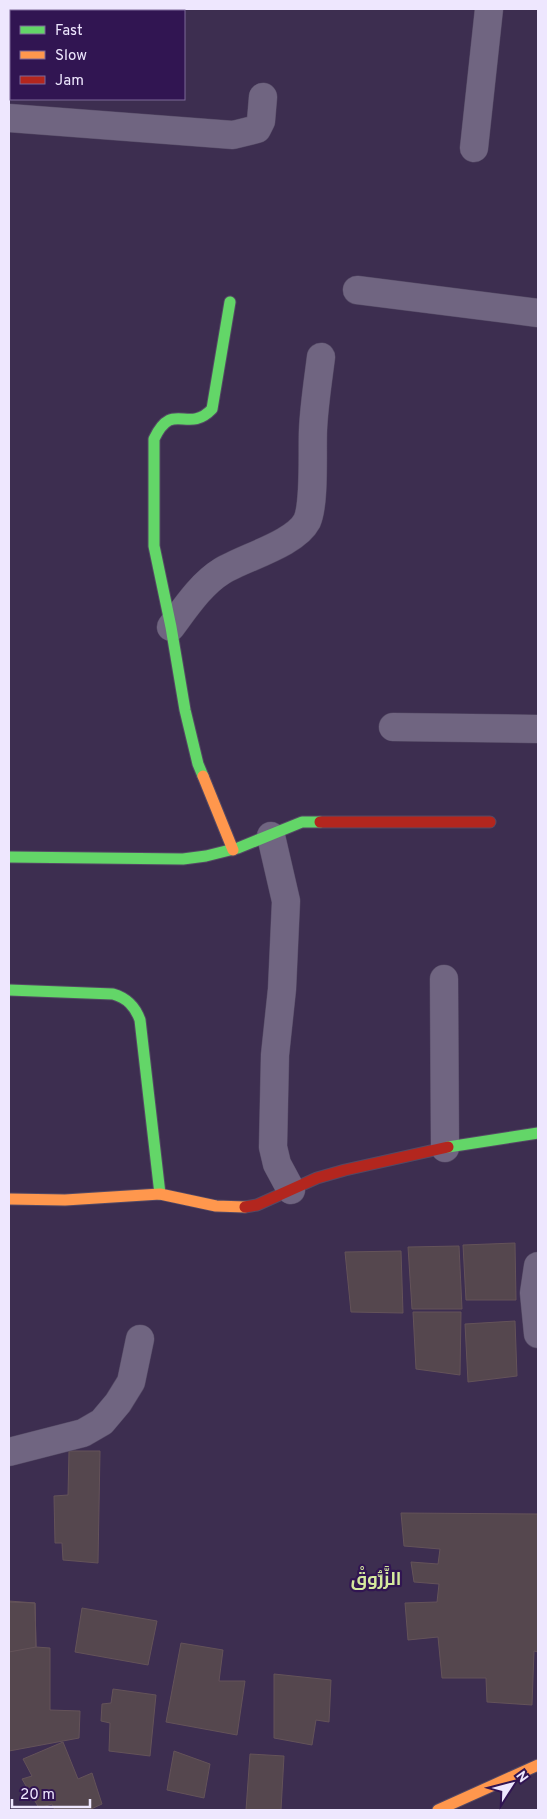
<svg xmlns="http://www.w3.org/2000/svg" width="547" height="1819" font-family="Overpass,Cairo,sans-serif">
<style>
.building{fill:#55474e;stroke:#645359}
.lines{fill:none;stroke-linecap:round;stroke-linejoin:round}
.street-casing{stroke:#544964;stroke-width:29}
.fast-casing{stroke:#544964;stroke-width:13}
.slow-casing{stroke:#544964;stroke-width:13}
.jam-casing{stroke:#544964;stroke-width:13}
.street{stroke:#706581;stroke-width:28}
.fast{stroke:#63d668;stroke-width:11}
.slow{stroke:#ff974d;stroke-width:11}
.jam{stroke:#b3261e;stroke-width:11}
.labels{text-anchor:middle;stroke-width:4.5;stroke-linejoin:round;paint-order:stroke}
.district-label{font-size:18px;font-weight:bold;fill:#d5e99e;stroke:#311552}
</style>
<rect width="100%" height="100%" fill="#3d2e50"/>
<path class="building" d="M515,1243L516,1300H466L463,1245Z
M459,1246L462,1309H412L408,1247Z
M401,1251L403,1313L351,1312L345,1252Z
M413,1312H461L460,1375L416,1369Z
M515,1321L517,1376L468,1382L465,1324Z
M69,1451H100L98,1563L63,1560L62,1543H55L54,1496L68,1495Z
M401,1513L538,1514V1652L534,1651L532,1705L487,1702L486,1678H442L438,1637L408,1640L405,1603L437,1602L439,1584L414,1582L411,1562L438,1564L440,1549L404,1546Z
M9,1601L35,1603L36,1647L50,1648V1710L80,1711L79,1738L9,1751Z
M9,1602L35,1603L36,1647L9,1652Z
M82,1608L157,1621L148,1665L75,1652Z
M181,1643L223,1650L219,1681H245L237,1735L166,1722Z
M274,1674L331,1680L329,1722L316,1720L312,1745L274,1738Z
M113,1689L156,1695L150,1756L109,1751L110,1723L101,1721L102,1704L111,1703Z
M63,1742L78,1779L92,1773L102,1804L89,1810H55L52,1804L39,1808L22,1779L32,1776L23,1759Z
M174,1751L210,1764L204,1798L167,1790Z
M250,1754L284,1756L281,1810H246Z"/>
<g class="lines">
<g class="street-casing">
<path id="street" d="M9,118L233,135L257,129L261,121L263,97
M474,148L489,9
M357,290L538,313
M171,627C186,607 201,584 222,571C245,557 295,544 307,521C315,503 312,452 313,430C314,406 318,381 321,357
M393,727L538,729
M271,836L286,901L282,989L275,1055L273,1147L277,1164L291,1190
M444,979L445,1148
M538,1266L534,1293L538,1334
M9,1452L83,1433L102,1422L118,1403L131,1382L140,1339"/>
</g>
<g class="fast-casing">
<path id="fast" d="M203,776L198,764L185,710L171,627L154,546V439C173,399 187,435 212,409L230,302
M9,857L183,859L206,856L238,848L302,822H320
M9,990L113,994C127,998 135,1006 140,1020L160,1194
M448,1147L538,1133"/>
</g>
<g class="slow-casing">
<path id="slow" d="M203,776L233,850
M9,1199L65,1200L160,1194L216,1206L245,1207
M438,1810L538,1765"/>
</g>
<g class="jam-casing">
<path id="jam" d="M320,822H490
M245,1207L257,1205L317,1178L345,1170L448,1147"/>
</g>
<use href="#street" class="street"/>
<use href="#fast" class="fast"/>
<use href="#slow" class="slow"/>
<use href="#jam" class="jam"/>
</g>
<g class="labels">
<g class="district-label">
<text x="376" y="1585">الزَّرُّوقْ</text>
</g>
</g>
<rect width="547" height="1819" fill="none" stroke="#eee7fe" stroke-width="20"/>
<rect x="10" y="10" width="175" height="90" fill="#311552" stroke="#7d6997"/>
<rect x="20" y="26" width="25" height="8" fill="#63d668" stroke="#7d6997"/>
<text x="55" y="35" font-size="15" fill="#eee7fe">Fast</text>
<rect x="20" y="51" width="25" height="8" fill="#ff974d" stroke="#7d6997"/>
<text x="55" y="60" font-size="15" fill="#eee7fe">Slow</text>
<rect x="20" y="76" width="25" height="8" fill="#b3261e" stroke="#7d6997"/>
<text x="55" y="85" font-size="15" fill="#eee7fe">Jam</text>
<g transform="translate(512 1784) rotate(54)" stroke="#311552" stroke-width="4" paint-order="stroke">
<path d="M0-4L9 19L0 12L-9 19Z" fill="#eee7fe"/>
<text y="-8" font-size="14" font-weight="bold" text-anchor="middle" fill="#eee7fe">N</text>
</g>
<path d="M12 1799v8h78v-8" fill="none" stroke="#eee7fe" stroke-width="2.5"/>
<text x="20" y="1799" font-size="15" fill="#eee7fe" stroke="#311552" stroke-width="4" paint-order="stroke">20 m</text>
</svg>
